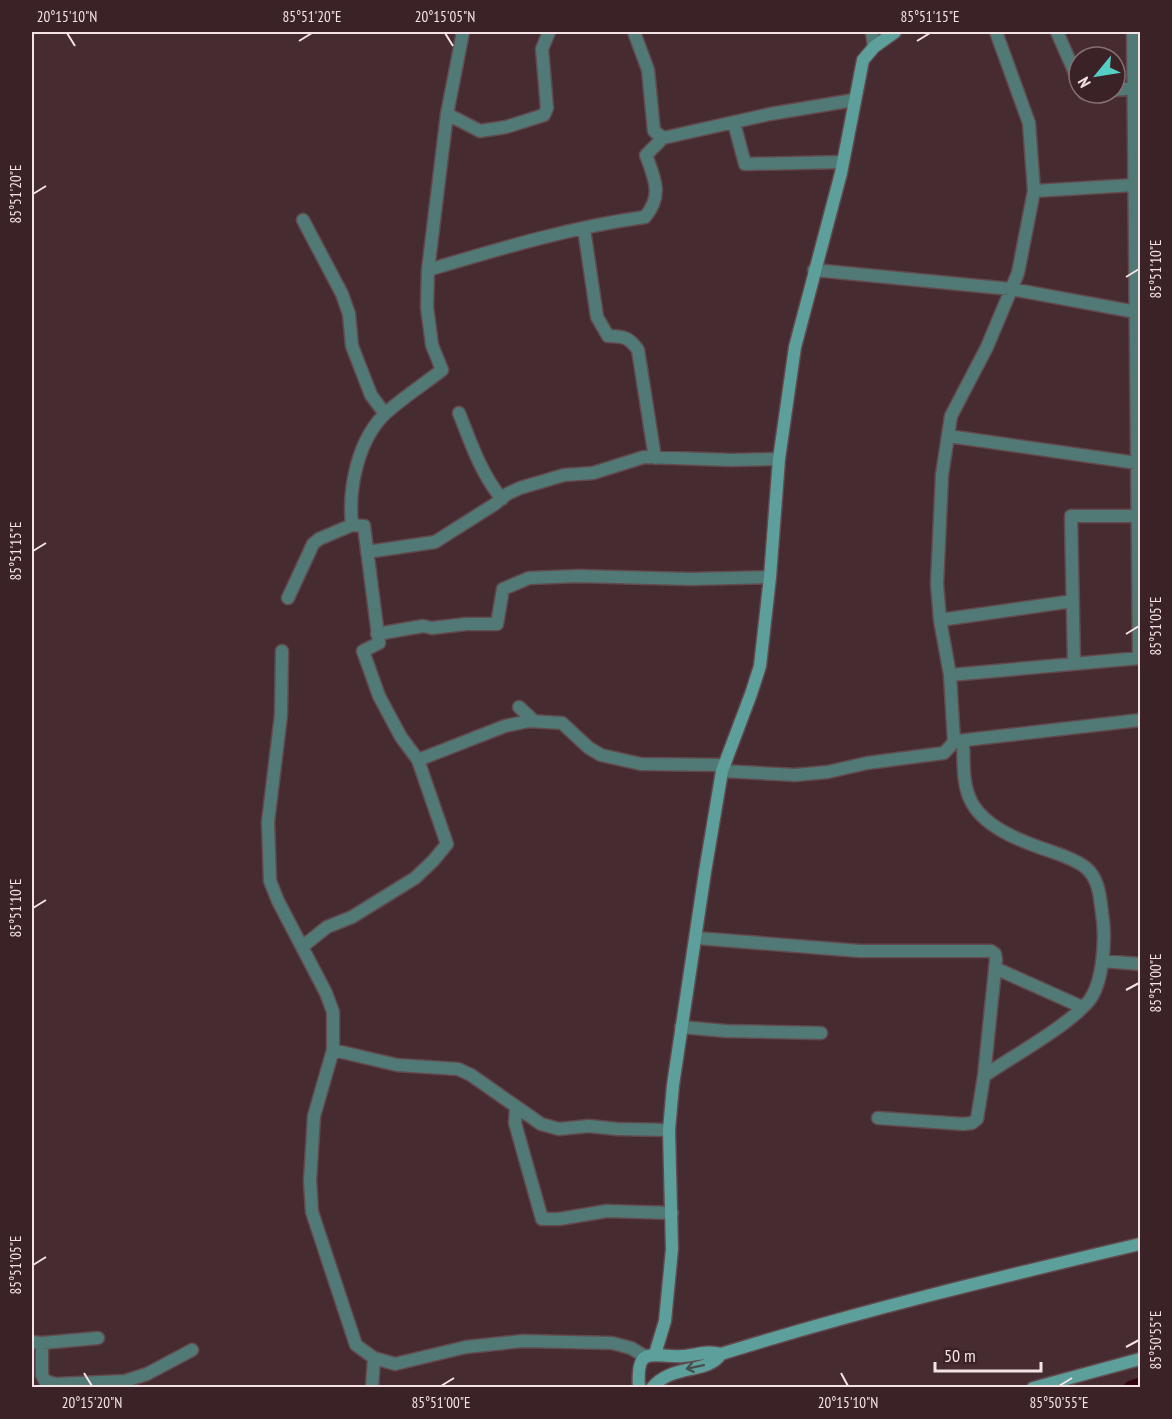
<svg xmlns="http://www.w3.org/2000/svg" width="1172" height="1419" font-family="'PT Sans Narrow',sans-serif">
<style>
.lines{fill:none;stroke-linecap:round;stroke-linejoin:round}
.canal{stroke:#350210;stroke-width:15}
.street-casing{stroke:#62494d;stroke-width:15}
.secondary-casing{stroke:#62494d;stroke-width:15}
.street{stroke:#517976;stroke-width:12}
.secondary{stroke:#5d9f9a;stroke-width:12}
.oneway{stroke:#474e4f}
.ticks{fill:none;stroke:#f4e3e5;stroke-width:2}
.neatline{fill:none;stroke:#f4e3e5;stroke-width:2}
.ticks-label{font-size:15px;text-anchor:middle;fill:#f4e3e5}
</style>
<rect width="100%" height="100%" fill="#462c30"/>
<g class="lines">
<path class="canal" d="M1131,1388L1140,1385"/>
<g class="street-casing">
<path id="street" d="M463,32L447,114L480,131L506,127L544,115L547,108L542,49L549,32
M634,32L648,70L654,131L663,138L770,114L854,100
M872,32L874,47
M1057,32L1079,82
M1133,32L1139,658
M1115,90L1134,88
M1084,93H1090
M734,123L745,164L843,162
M1034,191L1134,185
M303,220L342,294L349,314L352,346L371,395L385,414
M584,229L597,317L608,336C623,336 629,337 638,350L655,458
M428,270C499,249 571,227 645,217C663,196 655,179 646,155L663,138
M814,270L1011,289L1136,312
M459,413C471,443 481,474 502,499
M948,436L1137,463
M367,552L435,542L495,504L507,494L520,488L564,475L593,473L644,457L732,460L779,459
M288,598L313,544L319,539L352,525
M940,620L1073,601
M377,634L423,626L432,628L466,624H497L503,589L529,578L578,576L690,579L770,577
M282,651L281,715L268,822L270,881L278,901L326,993L333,1012V1050L397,1065L458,1069L471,1075L541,1124L559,1129L589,1126L617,1129L669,1130
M1074,664L1071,516H1138
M950,675L1140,658
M519,707L534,721
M957,741L1140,720
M963,741C964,759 962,782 970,799C982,826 1018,840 1044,849C1058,854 1073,858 1085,867C1099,878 1100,897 1102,913C1106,936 1104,983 1088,1002C1066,1027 1013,1056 984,1076
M418,760L505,726L529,721L562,723L589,748L601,755L641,764L724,765
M722,771L795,775L828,772L867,763L944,753L954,742L950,675L940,620L937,584L942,475L951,416L987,347L1018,273L1034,191L1029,123L996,32
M696,938L860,951H991L995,954L996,960L984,1076L977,1119L972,1123L963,1124L878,1118
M302,947L327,927L352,917L415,878L433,861L447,844L418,760L401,737L379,696L363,651L379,643L364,526L352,525C348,488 358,438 387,412C404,397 424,384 442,370L432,345L427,307L428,270L447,114
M1102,961L1140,964
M995,968L1082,1007
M681,1027L726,1031L821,1033
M333,1050L314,1116L310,1181L312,1212L356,1345L374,1358L395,1364L466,1347L523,1341L612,1343L631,1348L646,1357
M516,1108L515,1123L542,1219H559L607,1211L672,1213
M32,1342L42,1343L98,1338
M42,1343V1375L45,1381L56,1384L125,1381L147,1374L192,1350
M372,1388L374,1358"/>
</g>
<g class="secondary-casing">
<path id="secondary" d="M655,1354L665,1321L672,1249L669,1130L673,1085L705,872L722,771L751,694L760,666L770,577L779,459L795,347L841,173L863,60L874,47L895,32
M639,1388C636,1343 652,1358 683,1356C696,1355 708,1350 721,1354C859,1311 1000,1277 1140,1244
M652,1388C672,1363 707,1375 721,1354
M1033,1388L1140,1359"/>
</g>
<use href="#street" class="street"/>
<use href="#secondary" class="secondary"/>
</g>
<defs><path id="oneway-shaft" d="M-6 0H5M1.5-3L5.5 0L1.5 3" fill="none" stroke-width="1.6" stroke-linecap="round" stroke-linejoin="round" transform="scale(1.5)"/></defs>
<use class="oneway" href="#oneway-shaft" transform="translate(695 1367) rotate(168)"/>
<path class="ticks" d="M67,33L75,46M445,33L453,46M299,41L312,33M917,41L930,33M33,194L46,186M1126,277L1139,269M33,551L46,543M1126,634L1139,626M33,908L46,900M1126,990L1139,983M33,1265L46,1257M1126,1347L1139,1340M84,1373L92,1386M841,1373L848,1386M441,1386L454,1378M1059,1386L1072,1378"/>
<rect width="1172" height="1419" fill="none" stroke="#3b2226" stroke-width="66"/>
<g transform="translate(1097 75) rotate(240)"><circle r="28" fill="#3b2226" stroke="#856f72" stroke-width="1.5"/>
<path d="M0-4.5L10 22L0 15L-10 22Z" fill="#55cec5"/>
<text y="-9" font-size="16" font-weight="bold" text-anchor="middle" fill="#f4e3e5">N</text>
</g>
<path d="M935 1362v9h106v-9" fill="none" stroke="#f4e3e5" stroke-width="3"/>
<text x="944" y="1362" font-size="18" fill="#f4e3e5" stroke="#3b2226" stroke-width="4.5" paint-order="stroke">50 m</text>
<rect x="33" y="33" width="1106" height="1353" class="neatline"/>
<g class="ticks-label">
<text x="67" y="22">20°15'10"N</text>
<text x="312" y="22">85°51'20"E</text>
<text x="445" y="22">20°15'05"N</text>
<text x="930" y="22">85°51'15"E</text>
<text transform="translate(16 194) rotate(-90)" y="5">85°51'20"E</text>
<text transform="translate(1156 269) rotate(-90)" y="5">85°51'10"E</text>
<text transform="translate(16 551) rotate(-90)" y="5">85°51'15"E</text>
<text transform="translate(1156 626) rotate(-90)" y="5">85°51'05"E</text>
<text transform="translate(16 908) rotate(-90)" y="5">85°51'10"E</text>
<text transform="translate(1156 983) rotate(-90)" y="5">85°51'00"E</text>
<text transform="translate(16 1265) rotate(-90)" y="5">85°51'05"E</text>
<text transform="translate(1156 1340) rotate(-90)" y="5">85°50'55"E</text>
<text x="92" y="1408">20°15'20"N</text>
<text x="441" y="1408">85°51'00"E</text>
<text x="848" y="1408">20°15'10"N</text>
<text x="1059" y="1408">85°50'55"E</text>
</g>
</svg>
